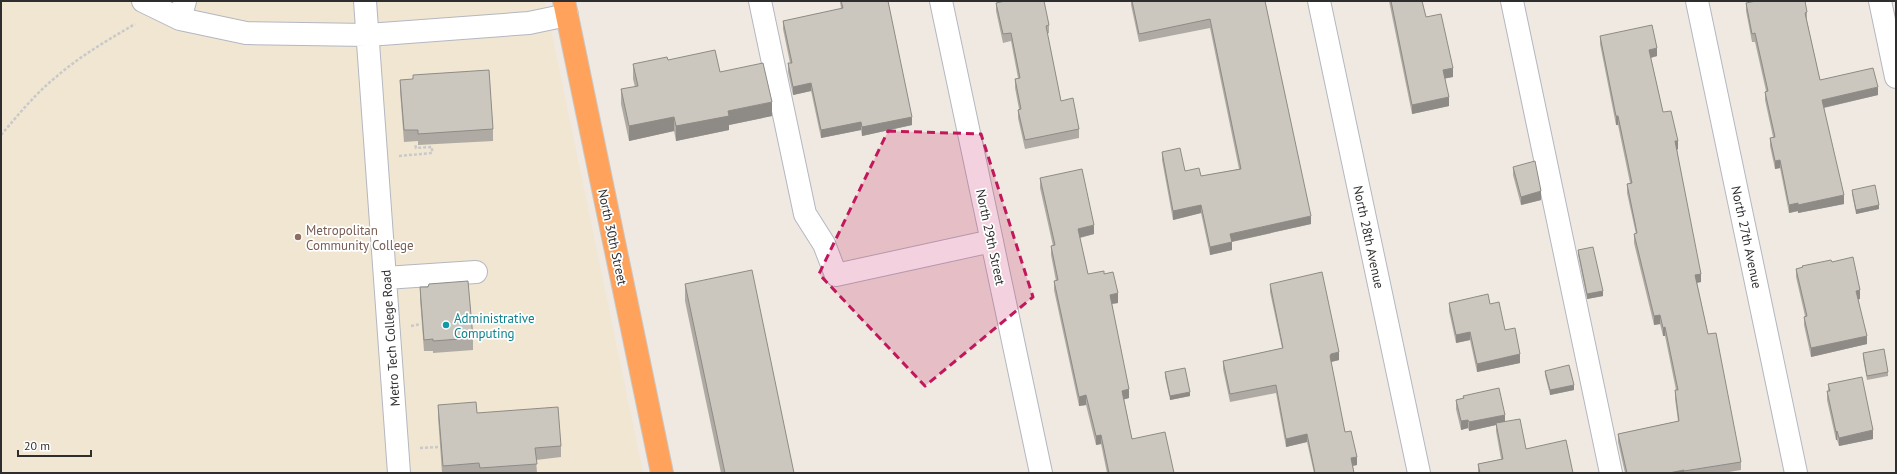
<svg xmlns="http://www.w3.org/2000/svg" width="1897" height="474" font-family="'PT Sans',sans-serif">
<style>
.education{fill:#f0e6d1}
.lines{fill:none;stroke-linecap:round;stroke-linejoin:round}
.minor-casing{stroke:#b4b7c1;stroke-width:24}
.highway-casing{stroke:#c9c9c9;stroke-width:24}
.path{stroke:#c9c9c9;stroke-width:2.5;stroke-dasharray:3 2;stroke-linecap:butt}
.minor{stroke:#fff;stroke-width:22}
.highway{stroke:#ffa35c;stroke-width:22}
.wall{fill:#afaba4}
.shaded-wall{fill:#8e8b86}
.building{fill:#cbc7bf;stroke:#8e8b86}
.marked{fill:#c2185b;fill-opacity:0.2;stroke:#c2185b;stroke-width:3;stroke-dasharray:8 5;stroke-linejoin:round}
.education-dot{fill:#8d6e63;stroke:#fff;stroke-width:1.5}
.culture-dot{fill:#0f9aa8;stroke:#fff;stroke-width:1.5}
.labels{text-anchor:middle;stroke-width:3.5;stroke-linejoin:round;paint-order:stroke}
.education-label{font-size:13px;fill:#785e54;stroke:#fff;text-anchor:start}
.street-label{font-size:13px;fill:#2e2e2e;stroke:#fff}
.culture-label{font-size:13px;fill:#0d838f;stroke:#fff;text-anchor:start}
</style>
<rect width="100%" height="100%" fill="#efe9e1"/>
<path class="education" d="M1,1H545L643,473H1Z"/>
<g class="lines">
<g class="minor-casing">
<path id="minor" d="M143,1L180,19L246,33L368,35L529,23L567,15
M365,1L399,473
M760,1L805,214L824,244L836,275L992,241
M941,1L1041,473
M1319,1L1419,473
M1512,1L1611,473
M1697,1L1796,473
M1880,1L1896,77
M180,19L185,1
M385,278L476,272"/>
</g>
<g class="highway-casing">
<path id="highway" d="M564,1L662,473"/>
</g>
<path class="path" d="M1,135C18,115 35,94 56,77C80,56 108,40 135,24
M399,156L432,153V147L416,148L415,144
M411,326L421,324
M420,448L439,447"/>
<use href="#minor" class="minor"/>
<use href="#highway" class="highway"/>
</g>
<path class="wall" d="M840,1H888L912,125L862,136L861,130L821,138L811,91L793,95L788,72V63H790L783,29V21L841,9Z
M1131,1H1265L1311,224L1232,242V250L1210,255L1201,213L1173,220L1162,160V152L1185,171L1201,176L1239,169L1210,28L1139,42L1131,5Z
M1389,1H1422L1426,17L1453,77L1445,78L1449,106L1412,114Z
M996,3L1049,25V33L1047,34L1061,101L1079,129V138L1025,149L1018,118V110L1019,109L1015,88V79L1018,78L1011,41L1003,43L996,11Z
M1746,3L1807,12V21L1820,80L1878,95L1824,108L1844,204L1798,213V211L1789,213L1780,168L1775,169L1770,146V138L1773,137L1765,100V92L1766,91L1755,42H1752L1746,11Z
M1600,36L1657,56L1651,58L1663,112L1678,149L1677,150L1701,282L1697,283L1708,334L1741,462V470L1723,473H1625L1618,442V434L1678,421L1675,399V390H1676L1665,336H1663L1660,324L1654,325L1634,243V234H1636L1627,193V184L1630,183L1618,125H1616L1600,44Z
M633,64L720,72L772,116L729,125V130L676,141L674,131L629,141L621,104V89L635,87L633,79Z
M400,80L493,129V141L418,145V141L404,142L400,91Z
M1513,167L1541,200L1521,205L1513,175Z
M1040,178L1094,234L1080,238L1088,274H1104L1118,303L1112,304L1129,398L1124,399L1132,439L1174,473H1107L1101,444L1096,445L1086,405L1079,406L1054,290V281H1056L1051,255V246H1053L1040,188Z
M1852,190L1879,209L1856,214L1852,194Z
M1578,250L1603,296L1587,299L1578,255Z
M1832,262L1860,299H1858L1867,344L1811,357L1804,325V317L1805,316L1796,277V269Z
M685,284L794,473H721L685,301Z
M1270,284L1339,360L1331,362L1345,432L1357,465L1353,466L1354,473H1314L1307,442L1286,447L1276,393L1230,402L1223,369V361L1282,348L1270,292Z
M420,287L473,338V350L433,353V351H424L420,299Z
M1449,303L1490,304L1505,330L1520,363L1477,372L1470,340L1456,343L1449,311Z
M1863,353L1888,372V376L1867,380L1863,358Z
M1545,371L1574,390L1550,395L1545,375Z
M1165,372L1190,396L1170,400L1165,377Z
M1828,384L1873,439L1839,446L1837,440H1836L1827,400V391H1828Z
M1463,396L1505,422L1526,449L1573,473H1478V464L1501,459L1496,431V425L1469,431L1468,428L1461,430L1456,409V400L1463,398Z
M438,405L477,413L561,446V457L536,460L537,473H442L438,417Z"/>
<path class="shaded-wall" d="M1657,48V56L1649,58V50Z
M1453,68V77L1443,79V70Z
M811,83V91L793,95V87Z
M1878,87V95L1822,108V100Z
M1449,97V106L1412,114V105Z
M772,102V116L729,125V130L676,141V126L728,111Z
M1616,116H1618V125H1616Z
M674,117V131L629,141V126Z
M912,117V125L862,136V127Z
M861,122V130L821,138V130Z
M1675,141H1678V149L1675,150Z
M1780,160V168L1775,169V161Z
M1541,191V200L1521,205V197Z
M1844,195V204L1798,213V205Z
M1798,203V211L1789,213V205Z
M1201,205V213L1173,220V211Z
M1879,205V209L1856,214V210Z
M1311,216V224L1230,242V234Z
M1094,225V234L1078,238V229Z
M1232,242V250L1210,255V247Z
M1701,274V282L1695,283V275Z
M1860,290V299L1856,300V291Z
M1603,291V296L1587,299V294Z
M1118,293V303L1110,304V295Z
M1660,315V324L1654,325V316Z
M1665,327V336H1663V328Z
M1470,332V340L1456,343V335Z
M1867,336V344L1811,357V348Z
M1339,352V360L1331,362L1330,356L1331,354Z
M1520,354V363L1477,372V364Z
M1574,385V390L1550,395V390Z
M1129,389V398L1122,400V391Z
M1190,392V396L1170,400V396Z
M1086,395V405L1079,406V397Z
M1505,415V423H1496V425L1469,431V422Z
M1468,420V428L1461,430V421Z
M1873,430V439L1839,446V438Z
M1837,431V440H1836V432Z
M1307,434V442L1286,447V439Z
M1101,435V444L1096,445V436Z
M1357,457V465L1351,466V458Z
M1684,470V473H1669Z"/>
<path class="building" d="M841,1H888L912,117L862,127L861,122L821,130L811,83L793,87L788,63H792L783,21L843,8Z
M1005,1H1044L1049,25L1046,26L1061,101L1073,98L1079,129L1025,140L1018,110L1021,109L1015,79L1020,78L1011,33L1003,34L996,3Z
M1132,1H1265L1311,216L1230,234L1232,242L1210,247L1201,205L1173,211L1162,152L1180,148L1185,171L1199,168L1201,176L1241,169L1210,19L1139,34Z
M1391,1H1422L1426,17L1441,14L1453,68L1443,70L1449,97L1412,105Z
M1756,1H1805L1807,12L1805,13L1820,80L1873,68L1878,87L1822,100L1844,195L1798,205V203L1789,205L1780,160L1775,161L1770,138L1775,137L1765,92L1768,91L1755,33L1752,34L1746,3Z
M1652,25L1657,48L1649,50L1663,112L1671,111L1678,141H1675L1701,274L1695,275L1708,334L1716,333L1741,462L1684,471V470L1669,473H1627L1618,434L1679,421L1675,390H1678L1665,327L1663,328L1660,315L1654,316L1634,234L1637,233L1627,184L1632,183L1618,116H1616L1600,36Z
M715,50L720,72L763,63L772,102L728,111L729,116L676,126L674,117L629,126L621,89L638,86L633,64L667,57L668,60Z
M489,70L493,129L418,134V130H404L400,80L413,79V75Z
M1535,161L1541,191L1521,197L1513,167Z
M1082,169L1094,225L1078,229L1088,274L1104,271V274L1113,272L1118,293L1110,295L1129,389L1122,391L1132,439L1165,432L1174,473H1109L1101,435L1096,436L1086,395L1079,397L1054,281L1058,280L1051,246L1055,245L1040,178Z
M1875,185L1879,205L1856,210L1852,190Z
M1593,247L1603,291L1587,294L1578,250Z
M1853,257L1860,290L1856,291L1867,336L1811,348L1804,317L1807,316L1796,269L1803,267L1802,266L1831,260L1832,262Z
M752,270L794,473H725L685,284Z
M1322,272L1339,352L1331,354L1330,356L1345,432L1351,431L1357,457L1351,458L1354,473H1315L1307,434L1286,439L1276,385L1230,394L1223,361L1283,348L1270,284Z
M468,281L473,338L433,341V339L424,340L420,287H428L429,284Z
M1488,294L1490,304L1499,302L1505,330L1515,328L1520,354L1477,364L1470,332L1456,335L1449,303Z
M1884,349L1888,372L1867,376L1863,353Z
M1569,365L1574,385L1550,390L1545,371Z
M1185,368L1190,392L1170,396L1165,372Z
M1862,377L1873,430L1839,438L1837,431L1836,432L1827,391H1830L1828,384Z
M1499,388L1505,415L1469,422L1468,420L1461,421L1456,400L1464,398L1463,396Z
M476,402L477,413L558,407L561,446L535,448L537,464L480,468L479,463L443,466L438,405Z
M1520,419L1526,449L1566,440L1573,473H1480L1478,464L1503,459L1496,423Z"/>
<path class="marked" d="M888,131L981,134L1033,297L925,386L819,274Z"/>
<circle class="education-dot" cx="298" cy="237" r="4"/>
<circle class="culture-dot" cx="446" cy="325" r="4"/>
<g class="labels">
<g class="education-label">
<text x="306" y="235">Metropolitan<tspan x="306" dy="15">Community College</tspan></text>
</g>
<g class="street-label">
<text transform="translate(613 237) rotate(78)" y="5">North 30th Street</text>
<text transform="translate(991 237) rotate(78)" y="5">North 29th Street</text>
<text transform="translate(1369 237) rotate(78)" y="5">North 28th Avenue</text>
<text transform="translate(1747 237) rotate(78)" y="5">North 27th Avenue</text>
<text transform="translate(390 338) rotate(-94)" y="5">Metro Tech College Road</text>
</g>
<g class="culture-label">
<text x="454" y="323">Administrative<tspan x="454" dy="15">Computing</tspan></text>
</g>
</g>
<rect width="1897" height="474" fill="none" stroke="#2e2e2e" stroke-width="4"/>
<path d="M18 450v6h73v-6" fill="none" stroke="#2e2e2e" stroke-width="2"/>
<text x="24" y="450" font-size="12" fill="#2e2e2e" stroke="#ffffff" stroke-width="3" paint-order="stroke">20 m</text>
</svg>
